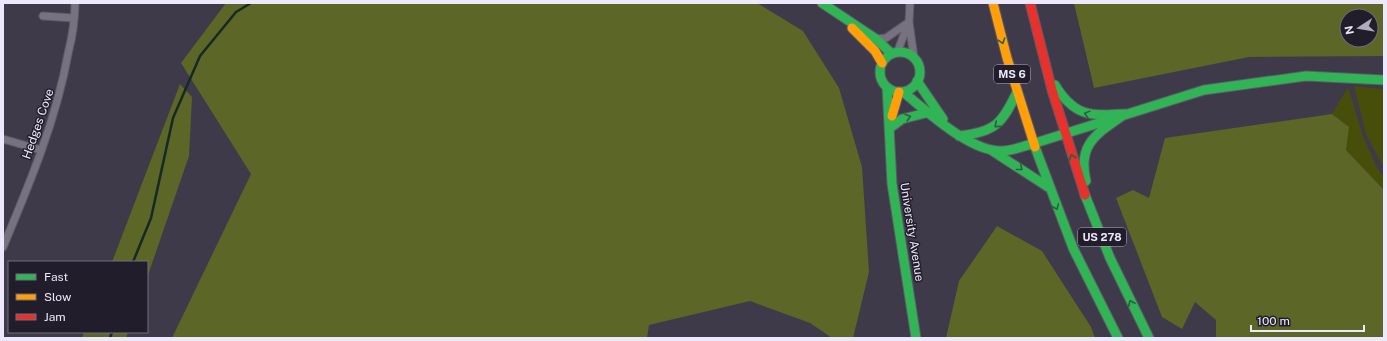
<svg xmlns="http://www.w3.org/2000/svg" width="1387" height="341" font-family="'Public Sans',sans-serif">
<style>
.green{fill:#464e0a}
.forest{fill:#5c6626;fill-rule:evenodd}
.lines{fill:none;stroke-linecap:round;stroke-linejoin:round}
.stream{stroke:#182826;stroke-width:2.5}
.street-casing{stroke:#5c5865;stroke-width:9}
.fast-casing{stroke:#5c5865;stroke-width:11}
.slow-casing{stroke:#5c5865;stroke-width:11}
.jam-casing{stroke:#5c5865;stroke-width:11}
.street{stroke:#767280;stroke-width:7}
.fast{stroke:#30b455;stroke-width:9}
.slow{stroke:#ff9f0a;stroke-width:9}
.jam{stroke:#e5322d;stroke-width:9}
.oneway{stroke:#28613e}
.labels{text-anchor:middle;stroke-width:3;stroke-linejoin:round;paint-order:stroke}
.shield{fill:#221d2b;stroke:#b0abbd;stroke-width:1}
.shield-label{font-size:11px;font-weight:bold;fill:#ede8fb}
.street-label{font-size:12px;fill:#ede8fb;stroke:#221d2b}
</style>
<rect width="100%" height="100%" fill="#3f3a4a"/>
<path class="green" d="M1354,86L1384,89V168L1366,134Z
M1348,87L1363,136L1376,166L1384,177V190L1346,150L1348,127L1332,114Z"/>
<path class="forest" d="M226,3H757L803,31L839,88L862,167L869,272L853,338H832L810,323L750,301L649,325L647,338H172L251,174L181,63Z
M1074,3H1384V56L1249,57L1094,88ZM1347,16H1371V40H1347Z
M180,84L192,97L189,156L147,278V262H112Z
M1332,114L1349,127L1346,150L1384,190V338H1216V320L1195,302L1182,329L1162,317L1116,198L1133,190L1149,198L1165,138Z
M997,226L1042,251L1091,327L1095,338H946L959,281Z
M84,332H128L126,338H82Z"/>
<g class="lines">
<path class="stream" d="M133,262L151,218L173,118L200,56L236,12L251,3
M110,338L112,332"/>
<g class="street-casing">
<path id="street" d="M910,3L909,22L914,58
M43,16L74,18
M876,39L886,38L909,22
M897,53L908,24
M3,139L41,150
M3,247C29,185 56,121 68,54C72,38 75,20 75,3"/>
</g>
<g class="fast-casing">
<path id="fast" d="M822,3L876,39L892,54
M880 72a20 20 0 1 1 40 0a20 20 0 1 1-40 0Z
M917,81L943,119
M1055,85C1074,116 1089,116 1123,114
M887,87L892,184L916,338
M903,92C927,111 970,152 1002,151C1012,151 1023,146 1032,144L1204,90L1306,76L1384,80
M890,128L902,119L930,112
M959,136C995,132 1002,124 1017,92
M1035,147L1073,248L1118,338
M991,150L1048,187
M1086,181C1077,143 1098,133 1125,114
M1085,195L1110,258L1149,338"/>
</g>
<g class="slow-casing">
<path id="slow" d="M993,3L1007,58L1035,147
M852,28L875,51L882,63
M892,116L899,92"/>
</g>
<g class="jam-casing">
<path id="jam" d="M1030,3L1052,90L1085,195"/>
</g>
<use href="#street" class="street"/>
<use href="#fast" class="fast"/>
<use href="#slow" class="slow"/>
<use href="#jam" class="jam"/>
</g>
<defs><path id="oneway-chevron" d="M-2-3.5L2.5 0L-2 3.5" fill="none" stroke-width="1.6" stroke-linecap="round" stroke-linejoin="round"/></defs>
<g class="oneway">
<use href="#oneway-chevron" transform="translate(1002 41) rotate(73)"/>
<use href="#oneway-chevron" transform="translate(1087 114) rotate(-165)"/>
<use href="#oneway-chevron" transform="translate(908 117) rotate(-18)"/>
<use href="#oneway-chevron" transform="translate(997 125) rotate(140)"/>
<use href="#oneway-chevron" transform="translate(1072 157) rotate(-109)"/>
<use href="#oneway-chevron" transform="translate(1020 168) rotate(38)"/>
<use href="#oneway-chevron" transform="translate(1056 207) rotate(67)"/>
<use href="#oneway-chevron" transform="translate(1131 303) rotate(-115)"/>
</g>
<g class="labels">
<g class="shield">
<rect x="994" y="65" width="36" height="18" rx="3"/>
<rect x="1078" y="228" width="48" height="18" rx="3"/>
</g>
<g class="shield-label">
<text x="1012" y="78">MS 6</text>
<text x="1102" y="241">US 278</text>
</g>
<g class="street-label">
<text transform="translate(38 124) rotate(-71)" y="4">Hedges Cove</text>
<text transform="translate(912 232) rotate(81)" y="4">University Avenue</text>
</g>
</g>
<rect width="1387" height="341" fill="none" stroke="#ede8fb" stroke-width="8"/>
<rect x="8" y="261" width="140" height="72" fill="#221d2b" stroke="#736e7e"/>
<rect x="16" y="274" width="20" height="6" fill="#30b455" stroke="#736e7e"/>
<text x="44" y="281" font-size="12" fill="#ede8fb">Fast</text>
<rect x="16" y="294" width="20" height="6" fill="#ff9f0a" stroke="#736e7e"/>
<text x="44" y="301" font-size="12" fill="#ede8fb">Slow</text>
<rect x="16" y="314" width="20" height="6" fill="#e5322d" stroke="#736e7e"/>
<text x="44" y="321" font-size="12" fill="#ede8fb">Jam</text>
<g transform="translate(1359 28) rotate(258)"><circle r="19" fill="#221d2b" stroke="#736e7e"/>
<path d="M0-3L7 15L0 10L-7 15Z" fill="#b0abbd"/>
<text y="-6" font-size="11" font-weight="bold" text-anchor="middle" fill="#ede8fb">N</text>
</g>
<path d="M1251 325v6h113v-6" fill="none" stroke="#ede8fb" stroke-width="2"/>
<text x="1257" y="325" font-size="12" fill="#ede8fb" stroke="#221d2b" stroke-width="3" paint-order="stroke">100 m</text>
</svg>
